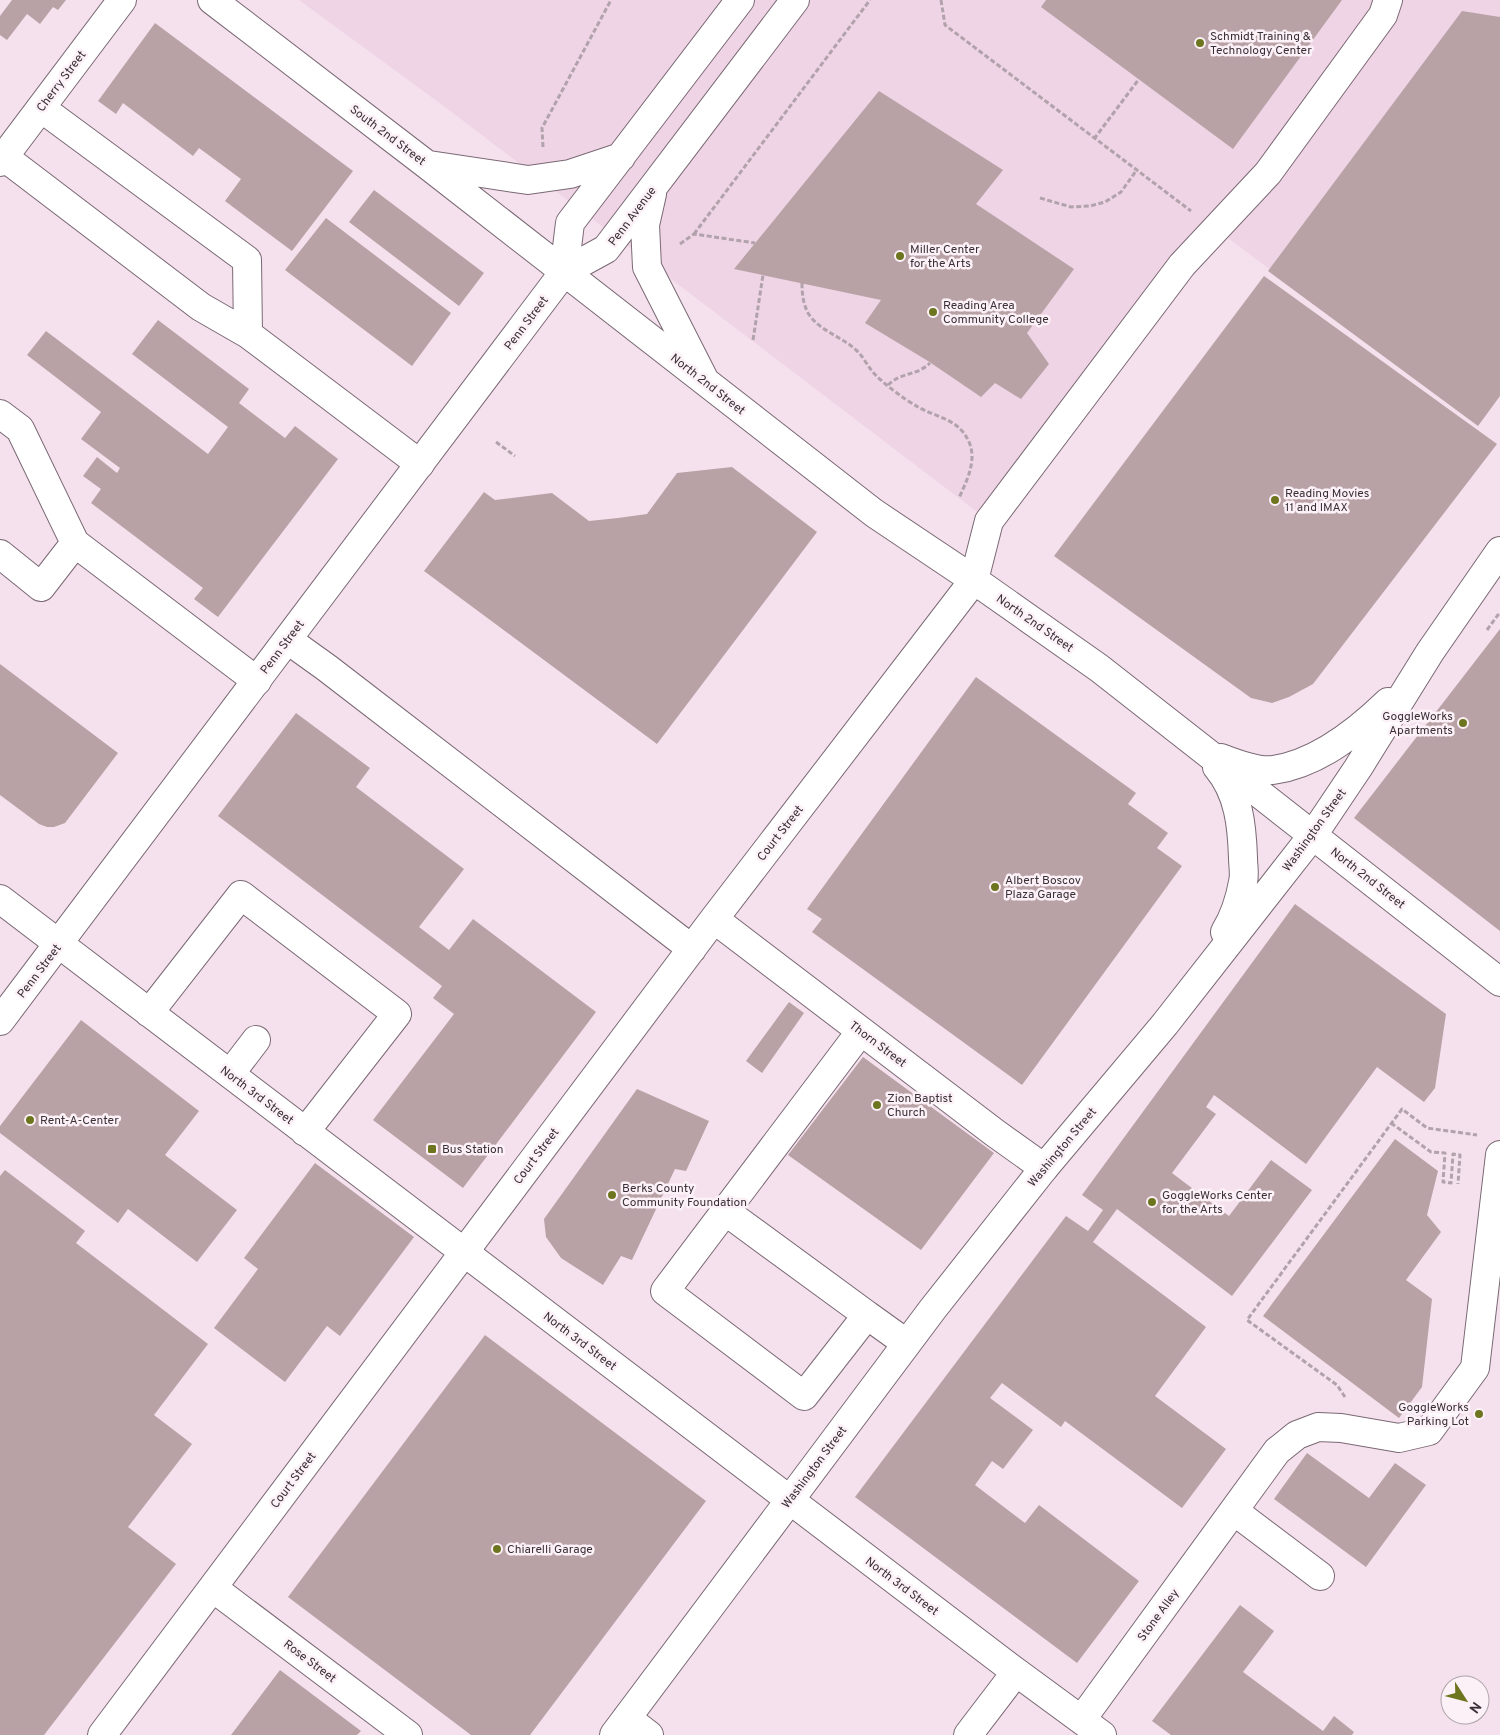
<svg xmlns="http://www.w3.org/2000/svg" width="1500" height="1735" font-family="Overpass,sans-serif">
<style>
.built{fill:#efd4e5}
.building{fill:#b9a2a6}
.lines{fill:none;stroke-linecap:round;stroke-linejoin:round}
.minor-casing{stroke:#7a6974;stroke-width:30}
.major-casing{stroke:#7a6974;stroke-width:30}
.path{stroke:#b1a2ab;stroke-width:3;stroke-dasharray:5 2.5;stroke-linecap:butt}
.minor{stroke:#fff;stroke-width:28}
.major{stroke:#fff;stroke-width:28}
.poi-dot{fill:#6d751f;stroke:#fdf1f8;stroke-width:2}
.labels{text-anchor:middle;stroke-width:5;stroke-linejoin:round;paint-order:stroke}
.poi-label{font-size:12px;fill:#383035;stroke:#fdf1f8;text-anchor:start}
.street-label{font-size:12px;fill:#383035;stroke:#fdf1f8}
</style>
<rect width="100%" height="100%" fill="#f5e1ed"/>
<path class="built" d="M299,0H1500V396L1478,426L1216,229L989,521L445,107Z"/>
<path class="building" d="M12,0H66L58,10L53,7L40,24L27,14L7,40L0,35V16Z
M1046,0H1342L1233,149L1041,7Z
M1462,11L1500,17V396L1478,426L1268,271Z
M155,23L353,171L292,251L225,201L241,179L199,148L193,156L123,103L116,114L98,101Z
M879,91L1003,170L976,204L1074,269L1027,333L1049,364L1021,399L995,383L981,397L928,361L865,323L881,300L734,269Z
M374,190L484,273L459,306L349,222Z
M326,218L451,313L412,366L285,270Z
M1264,276L1497,444L1313,684L1289,697L1272,703L1251,698L1054,556Z
M158,320L249,389L239,403L285,438L295,426L338,459L218,617L194,599L203,588L91,503L101,489L83,476L97,457L117,473L120,468L81,439L101,412L27,355L46,331L208,454L228,427L132,354Z
M732,467L817,532L657,744L424,571L484,492L495,500L552,493L589,521L618,518L647,514L677,473Z
M1500,629V931L1354,818Z
M0,664L118,753L65,823L54,827H47L39,824L0,795Z
M976,677L1136,793L1128,804L1168,833L1157,848L1182,866L1022,1085L812,932L822,919L807,909Z
M296,713L370,768L356,787L464,869L419,927L449,950L473,919L596,1012L463,1188L373,1120L454,1014L433,998L442,986L218,816Z
M1295,904L1446,1014L1435,1088L1424,1102L1377,1067L1306,1164L1214,1095L1206,1107L1216,1114L1172,1173L1229,1216L1271,1160L1312,1190L1232,1296L1117,1209L1093,1242L1206,1327L1155,1396L1226,1449L1182,1508L1065,1421L1061,1427L1002,1383L990,1398L1033,1430L1003,1469L992,1461L975,1485L1025,1523L1039,1505L1139,1581L1077,1663L855,1497L1066,1216L1088,1231L1103,1210L1082,1195Z
M789,1002L804,1013L762,1073L746,1061Z
M81,1020L199,1111L165,1155L237,1210L197,1262L128,1209L118,1223L0,1133V1126Z
M863,1057L994,1153L921,1250L788,1155Z
M637,1089L709,1121L686,1171L675,1169L632,1260L621,1256L603,1285L561,1258L546,1237L544,1219Z
M1395,1139L1438,1171L1427,1215L1441,1232L1406,1280L1432,1299L1422,1387L1399,1418L1263,1316Z
M315,1163L414,1237L340,1336L327,1326L285,1382L214,1328L258,1269L244,1258Z
M5,1170L85,1231L76,1243L208,1344L154,1415L192,1444L128,1527L176,1564L44,1735H0V1176Z
M485,1335L706,1501L530,1735H471L288,1597Z
M1307,1453L1369,1498L1395,1463L1426,1485L1366,1567L1274,1499Z
M1240,1605L1274,1631L1243,1672L1323,1731L1334,1716L1354,1732L1352,1735H1171L1152,1721Z
M280,1670L361,1731L357,1735H231Z"/>
<g class="lines">
<g class="minor-casing">
<path id="minor" d="M41,108L247,260L248,334L420,464
M0,154L201,307L248,334
M0,162L122,0
M0,414L20,429L75,543L257,681
M0,554L41,587L75,543
M288,640L327,668L692,949
M0,899L1016,1672L1102,1735
M714,919L995,1133L1044,1168
M149,1013L241,895L397,1014L305,1132
M230,1074L256,1040
M725,1211L867,1315L804,1396L665,1291L861,1031
M867,1315L906,1343
M1234,1511L1320,1576
M213,1588L408,1735
M627,1718L649,1735
M1082,1719L1277,1451L1297,1435L1318,1427L1341,1428L1399,1438L1429,1431L1475,1368L1500,1155
M102,1735L714,919L974,580L989,521L1182,265L1268,173L1383,15L1388,0
M968,1735L1016,1672"/>
</g>
<g class="major-casing">
<path id="major" d="M212,0L426,164L874,513L974,580L1099,668L1500,982
M429,165L528,180L570,174L621,157
M652,194L645,225L647,267L703,377
M564,272L570,223L740,0
M1221,758C1234,763 1260,772 1273,770C1317,764 1357,732 1388,702
M1217,767C1239,793 1242,826 1243,858C1243,866 1245,874 1243,882C1240,899 1234,917 1225,932
M0,1021L564,272L606,249L795,0
M614,1735L932,1310L1044,1168L1165,1024L1313,835L1358,768L1430,652L1500,551"/>
</g>
<path class="path" d="M941,0L945,25L1191,211
M1094,139L1139,79
M543,147L542,128L611,0
M1040,198L1071,207L1090,206L1105,202L1121,192L1136,171
M694,234L870,0
M680,244L694,234L755,243
M802,283C802,294 803,303 808,313C819,331 841,336 856,350C863,356 867,365 872,371C882,383 904,399 918,407C936,417 958,419 968,440C978,459 967,480 959,498
M753,340L763,275
M888,385C901,372 917,376 930,363
M496,442L515,456
M1487,630L1500,612
M1391,1123L1431,1152L1445,1153L1443,1182L1451,1183L1453,1154L1460,1155L1458,1184
M1345,1397L1337,1385L1247,1320L1402,1109L1427,1128L1477,1135"/>
<use href="#minor" class="minor"/>
<use href="#major" class="major"/>
</g>
<g class="poi-dot">
<circle cx="1200" cy="43" r="5"/>
<circle cx="900" cy="256" r="5"/>
<circle cx="933" cy="312" r="5"/>
<circle cx="1275" cy="500" r="5"/>
<circle cx="1463" cy="723" r="5"/>
<circle cx="995" cy="887" r="5"/>
<circle cx="877" cy="1105" r="5"/>
<circle cx="30" cy="1120" r="5"/>
<rect x="427" y="1144" width="10" height="10" rx="2.5"/>
<circle cx="612" cy="1195" r="5"/>
<circle cx="1152" cy="1202" r="5"/>
<circle cx="1479" cy="1414" r="5"/>
<circle cx="497" cy="1549" r="5"/>
</g>
<g class="labels">
<g class="poi-label">
<text x="1210" y="40">Schmidt Training &amp;<tspan x="1210" dy="14">Technology Center</tspan></text>
<text x="910" y="253">Miller Center<tspan x="910" dy="14">for the Arts</tspan></text>
<text x="943" y="309">Reading Area<tspan x="943" dy="14">Community College</tspan></text>
<text x="1285" y="497">Reading Movies<tspan x="1285" dy="14">11 and IMAX</tspan></text>
<text x="1453" y="720" text-anchor="end">GoggleWorks<tspan x="1453" dy="14">Apartments</tspan></text>
<text x="1005" y="884">Albert Boscov<tspan x="1005" dy="14">Plaza Garage</tspan></text>
<text x="887" y="1102">Zion Baptist<tspan x="887" dy="14">Church</tspan></text>
<text x="40" y="1124">Rent-A-Center</text>
<text x="442" y="1153">Bus Station</text>
<text x="622" y="1192">Berks County<tspan x="622" dy="14">Community Foundation</tspan></text>
<text x="1162" y="1199">GoggleWorks Center<tspan x="1162" dy="14">for the Arts</tspan></text>
<text x="1469" y="1411" text-anchor="end">GoggleWorks<tspan x="1469" dy="14">Parking Lot</tspan></text>
<text x="507" y="1553">Chiarelli Garage</text>
</g>
<g class="street-label">
<text transform="translate(61 81) rotate(-53)" y="4">Cherry Street</text>
<text transform="translate(388 135) rotate(37)" y="4">South 2nd Street</text>
<text transform="translate(632 216) rotate(-53)" y="4">Penn Avenue</text>
<text transform="translate(526 323) rotate(-53)" y="4">Penn Street</text>
<text transform="translate(708 384) rotate(38)" y="4">North 2nd Street</text>
<text transform="translate(1035 623) rotate(35)" y="4">North 2nd Street</text>
<text transform="translate(282 647) rotate(-53)" y="4">Penn Street</text>
<text transform="translate(1314 830) rotate(-54)" y="4">Washington Street</text>
<text transform="translate(780 833) rotate(-52)" y="4">Court Street</text>
<text transform="translate(1368 878) rotate(38)" y="4">North 2nd Street</text>
<text transform="translate(39 971) rotate(-53)" y="4">Penn Street</text>
<text transform="translate(878 1044) rotate(37)" y="4">Thorn Street</text>
<text transform="translate(257 1095) rotate(37)" y="4">North 3rd Street</text>
<text transform="translate(1062 1147) rotate(-50)" y="4">Washington Street</text>
<text transform="translate(536 1156) rotate(-53)" y="4">Court Street</text>
<text transform="translate(580 1341) rotate(37)" y="4">North 3rd Street</text>
<text transform="translate(814 1467) rotate(-53)" y="4">Washington Street</text>
<text transform="translate(293 1480) rotate(-53)" y="4">Court Street</text>
<text transform="translate(902 1586) rotate(37)" y="4">North 3rd Street</text>
<text transform="translate(1158 1615) rotate(-54)" y="4">Stone Alley</text>
<text transform="translate(310 1661) rotate(37)" y="4">Rose Street</text>
</g>
</g>
<g transform="translate(1465 1700) rotate(126)"><circle r="24" fill="#fdf1f8" stroke="#aea4aa"/>
<path d="M0-4L9 19L0 12L-9 19Z" fill="#6d751f"/>
<text y="-8" font-size="14" font-weight="bold" text-anchor="middle" fill="#383035">N</text>
</g>
</svg>
